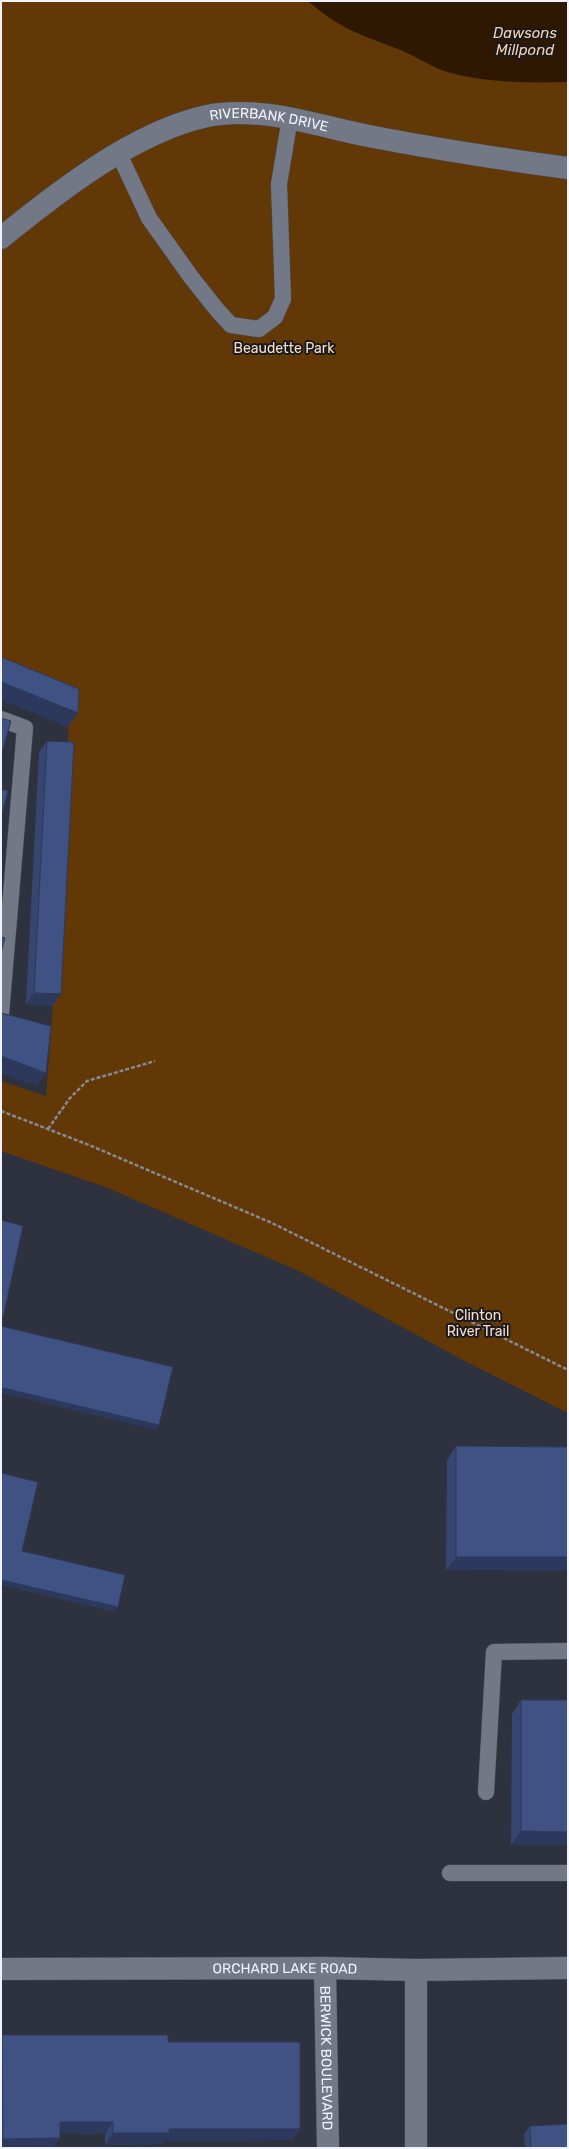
<svg xmlns="http://www.w3.org/2000/svg" width="569" height="2149" font-family="Rubik,sans-serif">
<style>
.green{fill:#623806}
.water{fill:#2f1802}
.lines{fill:none;stroke-linecap:round;stroke-linejoin:round}
.service-casing{stroke:#4a4e58;stroke-width:17}
.minor-casing{stroke:#4a4e58;stroke-width:23}
.secondary-casing{stroke:#4a4e58;stroke-width:23}
.path{stroke:#878a94;stroke-width:2.5;stroke-dasharray:4 2;stroke-linecap:butt}
.service{stroke:#737886;stroke-width:16}
.minor{stroke:#737886;stroke-width:22}
.secondary{stroke:#737886;stroke-width:22}
.wall{fill:#374671}
.shaded-wall{fill:#2d395c}
.building{fill:#405183;stroke:#2d395c}
.labels{text-anchor:middle;stroke-width:4;stroke-linejoin:round;paint-order:stroke}
.street-label{font-size:14px;fill:#f0f3fb;stroke:#181a20}
.park-label{font-size:14px;fill:#f9dcc3;stroke:#181a20}
.water-label{font-size:15px;font-style:italic;fill:#facfa9;stroke:#181a20}
</style>
<rect width="100%" height="100%" fill="#2e323e"/>
<path class="green" d="M1,1H448L568,21V1413L461,1359L301,1272L108,1188L1,1151V1081L46,1096L53,1006L70,703L1,675Z"/>
<path class="water" d="M308,1H568V82C528,83 483,83 444,71C428,65 414,55 398,49C359,34 340,29 308,1Z"/>
<g class="lines">
<g class="service-casing">
<path id="service" d="M119,154L149,218L191,277L218,311L231,325L259,329L275,317L283,299L279,184L290,118
M1,719L25,728L1,1014
M486,1792L494,1652L568,1651
M450,1873H568"/>
</g>
<g class="minor-casing">
<g id="minor">
<path id="s1" d="M1,238C59,191 134,132 207,116C261,105 317,126 369,136C435,149 501,159 568,168"/>
<path id="s2" d="M325,1968L328,2148"/>
<path d="M416,1970V2148"/>
</g>
</g>
<g class="secondary-casing">
<g id="secondary">
<path id="s3" d="M1,1969L325,1968L416,1970L568,1968"/>
</g>
</g>
<path class="path" d="M1,1111L89,1145L272,1223L568,1370
M48,1129L70,1098L87,1081L155,1061"/>
<use href="#service" class="service"/>
<use href="#minor" class="minor"/>
<use href="#secondary" class="secondary"/>
</g>
<path class="wall" d="M47,741L53,1006L26,1004L39,752Z
M456,1446L568,1447L446,1570L447,1460Z
M521,1700L568,1845H511L512,1714Z
M2,2035L168,2042L300,2129L292,2140L163,2141L161,2144L105,2145V2134L60,2133L1,2148V2037Z
M530,2126L568,2148H525L524,2134Z"/>
<path class="shaded-wall" d="M1,682L78,713L68,727L1,700Z
M34,993L61,994L53,1006L26,1004Z
M1,1056L46,1073L37,1086L1,1073Z
M3,1388L159,1425L156,1430L1,1393Z
M456,1557H568V1571L446,1570Z
M1,1580L118,1607L114,1612L1,1585Z
M521,1831L568,1832V1845H511Z
M60,2122H113L105,2134L52,2133Z
M169,2129H300L292,2140L163,2141L161,2144L105,2145L113,2133Z
M60,2138L53,2148H1V2141L3,2139Z"/>
<path class="building" d="M1,657L79,689L78,713L1,682Z
M1,718L11,721L1,756Z
M47,741L74,742L61,994L34,993Z
M1,789L8,791L1,818Z
M1,937L5,938L1,952Z
M1,1013L51,1026L46,1073L1,1056Z
M1,1220L23,1226L3,1318H1Z
M1,1326L173,1367L159,1425L3,1388L1,1396Z
M456,1446L568,1447V1557H456Z
M1,1473L38,1482L22,1551L125,1575L118,1607L1,1580Z
M521,1700H568V1832L521,1831Z
M2,2035H168V2042H300V2129H169V2133H113V2122H60V2138L3,2139Z
M568,2124V2148H531L530,2126Z"/>
<g class="labels">
<g class="street-label">
<text dy="5" stroke="none"><textPath href="#s1" startOffset="304">RIVERBANK DRIVE</textPath></text>
<text dy="5" stroke="none"><textPath href="#s3" startOffset="284">ORCHARD LAKE ROAD</textPath></text>
<text dy="5" stroke="none"><textPath href="#s2" startOffset="90">BERWICK BOULEVARD</textPath></text>
</g>
<g class="park-label">
<text x="284" y="353">Beaudette Park</text>
<text x="478" y="1320">Clinton<tspan x="478" dy="16">River Trail</tspan></text>
</g>
<g class="water-label">
<text x="525" y="38">Dawsons<tspan x="525" dy="17">Millpond</tspan></text>
</g>
</g>
<rect width="569" height="2149" fill="none" stroke="#f0f3fb" stroke-width="4"/>
</svg>
